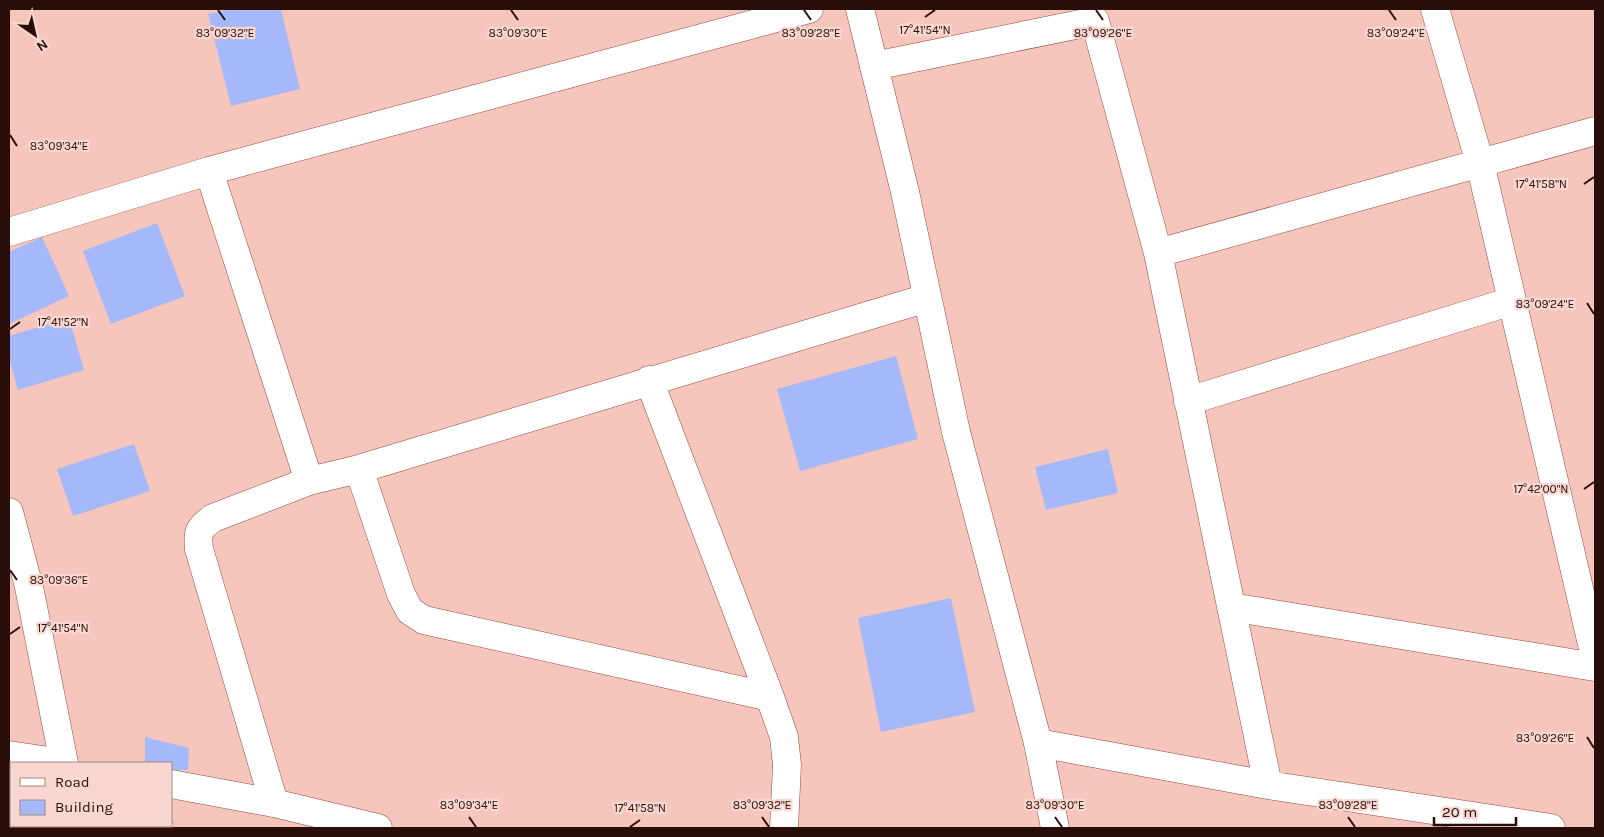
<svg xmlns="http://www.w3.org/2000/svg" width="1604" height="837" font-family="Karla,sans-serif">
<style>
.building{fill:#a5b9fa}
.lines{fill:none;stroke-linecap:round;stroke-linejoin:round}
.minor-casing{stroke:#8f4a3f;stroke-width:29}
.tertiary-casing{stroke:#8f4a3f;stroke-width:29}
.secondary-casing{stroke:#8f4a3f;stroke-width:29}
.minor{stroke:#fff;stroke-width:28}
.tertiary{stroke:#fff;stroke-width:28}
.secondary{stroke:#fff;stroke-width:28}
.ticks{fill:none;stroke:#280d08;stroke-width:2}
.ticks-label{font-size:12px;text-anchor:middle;fill:#280d08;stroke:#f8d7d1;stroke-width:4.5;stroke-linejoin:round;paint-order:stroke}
</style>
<rect width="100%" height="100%" fill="#f6c6bc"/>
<path class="building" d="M231,9H281L300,89L231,106L208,14Z
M157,223L185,296L111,324L83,251Z
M42,237L69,296L9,324V252Z
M69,318L84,370L18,390L9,358V336Z
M896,356L918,439L800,471L777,389Z
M134,444L150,491L73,516L57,469Z
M1108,449L1118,493L1046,510L1035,467Z
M951,598L975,712L881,732L858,618Z
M145,737L189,748L188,770H171V763H145Z"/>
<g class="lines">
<g class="minor-casing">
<path id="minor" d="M809,9L209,171L309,481L359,469L927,298
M1435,9L1480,163L1595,657
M874,66L1095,21L1158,253L1595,131
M9,232L209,171
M1158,253L1268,785
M649,380L770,697L784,737L787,765L784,828
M1188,401L1512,301
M359,469L401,594L410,611L424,620L770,697
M9,512L29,587L64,763
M1231,607L1595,667
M1038,743L1268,785L1551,828
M274,803L199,549C197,532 199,528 213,518L309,481"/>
</g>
<g class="tertiary-casing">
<path id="tertiary" d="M860,9L905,192L956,432L1038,743L1055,828"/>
</g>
<g class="secondary-casing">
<path id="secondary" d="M9,755L62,763
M171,784L274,803L378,828
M9,796L11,797
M148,826L160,828"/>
</g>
<use href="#minor" class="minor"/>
<use href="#tertiary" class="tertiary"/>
<use href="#secondary" class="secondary"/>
</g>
<path class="ticks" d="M218,10L225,20M511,10L518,20M804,10L811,20M1096,10L1103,20M1389,10L1396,20M925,17L935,10M10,135L17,146M1584,184L1594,177M1587,303L1594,314M10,329L20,322M1584,489L1594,482M10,570L17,580M10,634L20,627M1587,737L1594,748M469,817L476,827M762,817L769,827M1055,817L1062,827M1348,817L1355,827M630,827L640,820"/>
<g class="ticks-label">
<text x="925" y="34">17°41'54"N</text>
<text x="518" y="37">83°09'30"E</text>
<text x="811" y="37">83°09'28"E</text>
<text x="1103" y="37">83°09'26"E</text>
<text x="1396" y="37">83°09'24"E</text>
<text x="225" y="37">83°09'32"E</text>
<text x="59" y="150">83°09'34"E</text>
<text x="1541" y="188">17°41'58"N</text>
<text x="1545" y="308">83°09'24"E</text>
<text x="63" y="326">17°41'52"N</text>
<text x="1541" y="493">17°42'00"N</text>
<text x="59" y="584">83°09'36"E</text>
<text x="63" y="632">17°41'54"N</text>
<text x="1545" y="742">83°09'26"E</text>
<text x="469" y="809">83°09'34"E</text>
<text x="762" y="809">83°09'32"E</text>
<text x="1055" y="809">83°09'30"E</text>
<text x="1348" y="809">83°09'28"E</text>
<text x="640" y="812">17°41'58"N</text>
</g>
<rect width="1604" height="837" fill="none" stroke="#280d08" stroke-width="20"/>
<rect x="10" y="762" width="162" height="65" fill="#f8d7d1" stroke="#a58681"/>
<rect x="20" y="778" width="25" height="8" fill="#ffffff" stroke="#a58681"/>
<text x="55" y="787" font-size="15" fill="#280d08">Road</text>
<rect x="20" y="800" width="25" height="15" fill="#a5b9fa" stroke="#a58681"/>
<text x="55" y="812" font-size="15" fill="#280d08">Building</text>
<g transform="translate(35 35) rotate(146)" stroke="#f8d7d1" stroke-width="4" paint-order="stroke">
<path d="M0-4L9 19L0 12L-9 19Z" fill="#280d08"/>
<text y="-8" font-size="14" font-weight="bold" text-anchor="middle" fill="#280d08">N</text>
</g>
<path d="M1434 817v8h82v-8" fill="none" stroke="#280d08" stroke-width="2.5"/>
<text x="1442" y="817" font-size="15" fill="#280d08" stroke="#f8d7d1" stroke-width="4" paint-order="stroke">20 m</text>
</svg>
